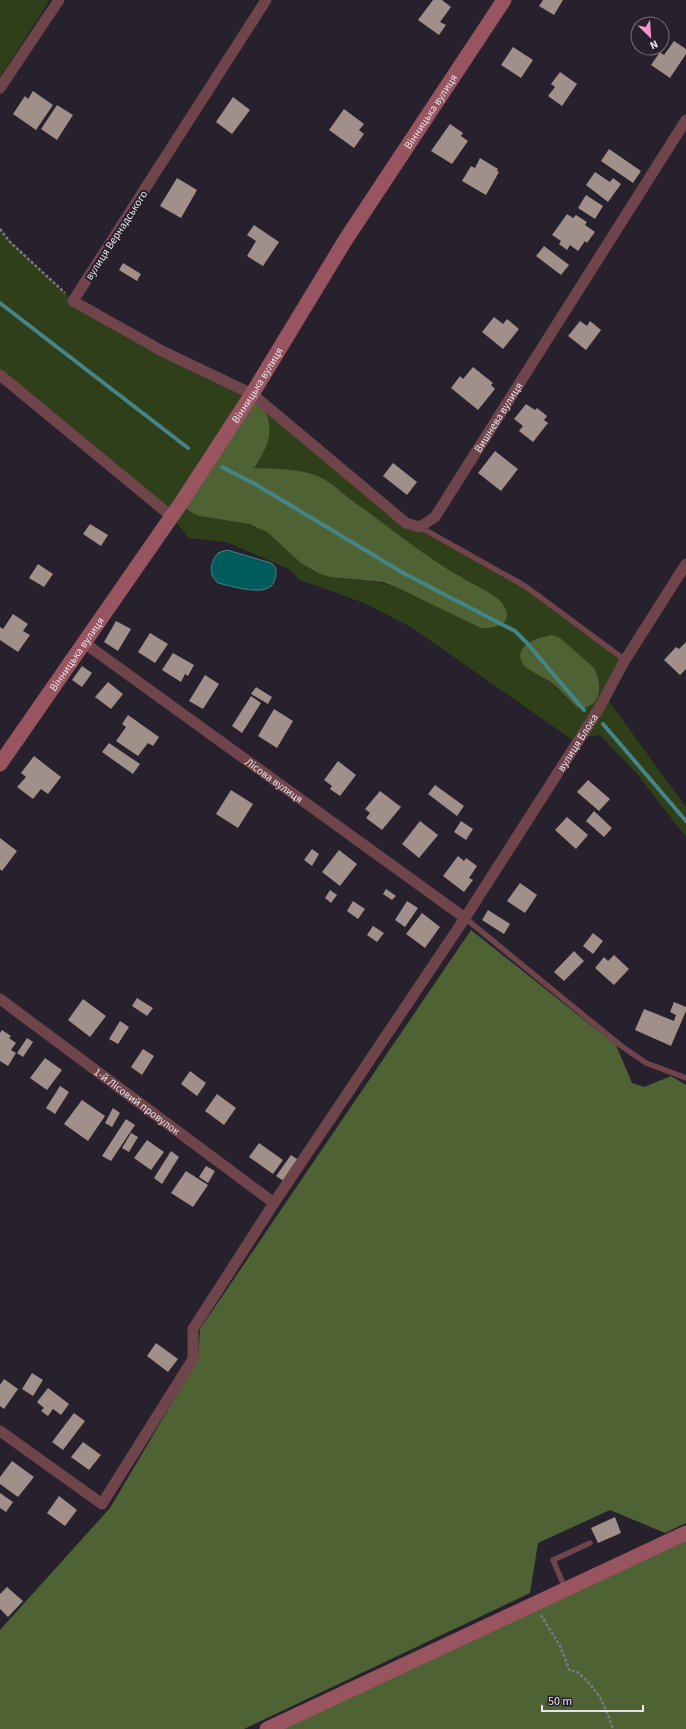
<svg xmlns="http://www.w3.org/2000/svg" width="686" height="1729" font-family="'Source Sans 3',sans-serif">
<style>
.green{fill:#2f3f19;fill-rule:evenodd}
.forest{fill:#4e6234}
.water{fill:#005c5c;stroke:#458487}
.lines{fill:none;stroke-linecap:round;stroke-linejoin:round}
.stream{stroke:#458487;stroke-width:4}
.building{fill:#a09089}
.path{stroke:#7d7982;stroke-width:2.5;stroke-dasharray:3 2;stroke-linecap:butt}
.lane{stroke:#6f444a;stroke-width:5.5}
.street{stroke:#6f444a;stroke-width:11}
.secondary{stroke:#98545f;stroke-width:15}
.labels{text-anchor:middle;stroke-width:4;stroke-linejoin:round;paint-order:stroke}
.street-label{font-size:11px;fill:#e6e3eb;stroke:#26212c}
</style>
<rect width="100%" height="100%" fill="#26212c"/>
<path class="green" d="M0,0H50L0,77Z
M0,231L73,301L252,394L406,523L525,586L625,660L605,696L686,807V837L637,774L600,735L571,739L411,627L364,603L300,580L289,569L226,542L189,538L171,516L0,374ZM268,420C270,438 266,454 254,468L289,470L320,477L440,566L497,598L396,587C371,578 345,582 321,574C294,564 287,543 266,531C243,519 216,521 192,513ZM552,635L578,708L549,681L527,643L543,636Z"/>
<path class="forest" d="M252,394C257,400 264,407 267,415C274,434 265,453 254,468C276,469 300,468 320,477C332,483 343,494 354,502C390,527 423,556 461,577C473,585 493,592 502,603C516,622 498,629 481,628L396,587L382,582L330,577L320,574L302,564L267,532L249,524L200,516L192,513L181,503Z
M552,635L560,638L594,668C603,686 602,708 578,708C568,699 559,688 548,680C541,676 529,671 524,665C510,647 539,636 552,635Z
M471,930L616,1045L632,1083L644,1087L671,1076L686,1085V1523L665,1533L610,1510L538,1543L530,1593L244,1729H0V1630L110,1508L198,1359L200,1329Z
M686,1541V1729H280Z"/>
<path class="water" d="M227,550L271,563L275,567C277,573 276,576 274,582C267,598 232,586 218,583C208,574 210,563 218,553Z"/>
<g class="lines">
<path class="stream" d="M0,303L188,448
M222,467L255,484L405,574L515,631L527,643L584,710
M603,724L686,821"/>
</g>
<path class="building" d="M433,0H442L451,7L440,22L446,25L439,35L418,20Z
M543,0H563L554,15L539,6Z
M674,41L686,49V54L670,78L651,65L660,52L664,55Z
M513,47L533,60L521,78L501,65Z
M560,72L577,84L562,106L548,96L555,87L551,84Z
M33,91L53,105L36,130L13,114L25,96L28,99Z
M233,97L250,110L232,134L216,122Z
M57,105L73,115L57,140L41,129Z
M344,109L364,124L359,130L364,134L354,148L329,130Z
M450,124L463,133L461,136L468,141L452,164L431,151Z
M609,149L641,171L633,183L601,161Z
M480,158L498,169L497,171L499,172L486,195L462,181L471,166L475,168Z
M595,172L610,182L613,178L621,184L608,202L586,185Z
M177,178L197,190L181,218L160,206Z
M586,195L603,206L595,219L578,208Z
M567,214L573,218L576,215L587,222L585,225L595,232L587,243L585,241L578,251L570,245L567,250L559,244L561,241L552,235Z
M254,225L279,242L263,266L247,256L256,241L247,235Z
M544,246L569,265L561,275L536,256Z
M123,263L141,274L137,281L119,270Z
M494,317L503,324L507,319L519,329L503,349L482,332Z
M580,321L587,326L590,321L601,330L586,350L568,336Z
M473,367L493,383L491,385L495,389L478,410L451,388L460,376L463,379Z
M526,404L535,410L537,408L547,416L544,420L548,423L533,442L519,431L523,426L514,419Z
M495,451L518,469L501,491L478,473Z
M393,463L417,482L407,495L383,476Z
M90,524L108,535L101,546L83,534Z
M38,564L53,574L44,587L29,578Z
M13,614L28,624L23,631L30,635L18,652L0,640V627L3,629Z
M116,621L131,629L118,651L104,642Z
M150,633L168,644L155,663L138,652Z
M686,642V669L680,675L664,660L676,647L679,649Z
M173,653L194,665L188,676L185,674L181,682L162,670Z
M82,666L92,673L82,687L72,680Z
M205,675L219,684L203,709L189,701Z
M108,682L123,694L111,709L95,697Z
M256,687L272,697L268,704L251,694Z
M251,696L261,703L242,733L232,726Z
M274,709L293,721L277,748L258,736Z
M128,715L159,737L153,746L148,743L138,756L116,741L126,727L122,724Z
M109,743L140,764L133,774L102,752Z
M34,756L61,777L48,794L41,789L33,799L17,787L26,777L21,773Z
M338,761L356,775L340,796L330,789L332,786L324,780Z
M588,780L610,799L599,811L577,792Z
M435,785L464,806L457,816L428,794Z
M231,790L253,804L238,828L216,814Z
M380,791L401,807L382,830L366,818L370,813L365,809Z
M594,811L612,828L604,837L586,821Z
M567,817L588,835L576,849L555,830Z
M420,821L438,835L419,858L402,844Z
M461,821L473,829L466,840L454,832Z
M0,838L17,851L2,871L0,869Z
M312,849L319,854L312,866L304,860Z
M339,850L357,864L340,886L322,872Z
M458,856L464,861L466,858L477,866L469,878L473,880L464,892L443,876Z
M520,883L537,895L525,913L507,901Z
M386,889L396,896L392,900L383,894Z
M330,890L337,895L331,903L325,898Z
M353,901L365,909L358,919L347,911Z
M407,901L418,908L405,927L395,920Z
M488,910L510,924L504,934L482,920Z
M422,913L440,927L425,948L406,934Z
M373,926L384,933L377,942L367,935Z
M593,933L603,941L593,954L583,946Z
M574,951L584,961L564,981L554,972Z
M614,955L629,969L614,985L595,968L604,957L608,961Z
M137,998L153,1008L147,1016L132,1006Z
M83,999L106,1016L90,1037L68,1020Z
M674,1002L686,1007V1011L671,1046L635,1030L644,1009L674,1021L676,1015L670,1012Z
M120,1021L129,1027L118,1044L109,1039Z
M2,1030L11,1036L9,1038L16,1043L11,1050L16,1053L8,1066L0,1061V1033Z
M27,1038L33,1042L23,1057L17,1053Z
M143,1049L154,1056L142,1075L131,1067Z
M45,1058L62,1070L47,1090L30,1078Z
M190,1071L206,1083L197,1096L181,1084Z
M60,1086L69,1092L55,1114L46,1108Z
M217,1094L236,1108L224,1125L205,1111Z
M82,1100L105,1116L88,1141L64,1124Z
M113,1108L120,1113L112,1127L105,1123Z
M126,1119L135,1125L111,1161L102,1156Z
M131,1133L138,1137L129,1152L122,1148Z
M147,1140L164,1152L151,1170L134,1158Z
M259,1143L283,1160L273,1174L249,1157Z
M171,1151L179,1157L162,1184L154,1178Z
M291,1155L300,1161L285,1182L276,1176Z
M206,1166L215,1171L208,1183L199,1177Z
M186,1171L208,1185L193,1207L171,1193Z
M156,1343L178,1359L168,1372L147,1356Z
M32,1373L43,1380L33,1396L22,1389Z
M4,1379L18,1389L4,1409L0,1406V1385Z
M48,1388L69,1404L61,1415L53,1409L48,1416L41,1411L44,1408L37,1402Z
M74,1413L85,1421L63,1450L52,1442Z
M83,1442L101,1455L89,1470L71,1457Z
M12,1461L34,1477L18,1497L0,1484V1477Z
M0,1493L13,1502L6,1512L0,1508Z
M59,1496L77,1510L65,1526L47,1513Z
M615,1517L621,1533L598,1543L591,1528Z
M7,1587L23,1601L8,1617L0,1609V1594Z"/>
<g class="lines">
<path class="path" d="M0,229L10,242L65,293
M541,1615L560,1646L570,1671H576C598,1689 604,1703 613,1729"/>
<path class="lane" d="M420,527L525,586L625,660
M465,918L620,1045L646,1063L686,1078
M565,1588L553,1560L590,1543"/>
<g class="street">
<path id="s1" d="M266,0L73,301L162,351L252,394L406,523L420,527L435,517L686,120"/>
<path d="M0,88L59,0"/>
<path d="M0,375L171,516"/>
<path id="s2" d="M83,642L465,918"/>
<path id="s3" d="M0,999L274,1203"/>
<path id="s4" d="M0,1431L102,1504L193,1359V1329L274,1203L465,918L598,710L625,660L686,564"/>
</g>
<g class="secondary">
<path id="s5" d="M0,764L181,503L252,394L346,239L504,0"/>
<path d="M267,1729L686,1533"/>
</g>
</g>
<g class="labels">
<g class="street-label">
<text dy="4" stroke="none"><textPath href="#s5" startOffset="782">Вінницька вулиця</textPath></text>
<text transform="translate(116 235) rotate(-57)" y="4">вулиця Вернадського</text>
<text dy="4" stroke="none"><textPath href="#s5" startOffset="458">Вінницька вулиця</textPath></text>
<text dy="4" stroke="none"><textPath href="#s1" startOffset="911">Вишнева вулиця</textPath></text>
<text dy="4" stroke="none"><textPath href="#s5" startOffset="134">Вінницька вулиця</textPath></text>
<text dy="4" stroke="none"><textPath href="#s4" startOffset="1028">вулиця Блока</textPath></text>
<text dy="4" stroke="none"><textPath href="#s2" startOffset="236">Лісова вулиця</textPath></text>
<text dy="4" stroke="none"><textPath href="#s3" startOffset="171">1-й Лісовий провулок</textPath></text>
</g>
</g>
<g transform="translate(650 36) rotate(155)"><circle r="19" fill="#26212c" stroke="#736f78"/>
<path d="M0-3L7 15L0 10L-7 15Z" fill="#f890cb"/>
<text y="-6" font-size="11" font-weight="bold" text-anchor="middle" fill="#e6e3eb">N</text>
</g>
<path d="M542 1705v6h101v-6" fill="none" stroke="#e6e3eb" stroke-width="2"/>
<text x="548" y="1705" font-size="12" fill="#e6e3eb" stroke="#26212c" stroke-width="3" paint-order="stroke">50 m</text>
</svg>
